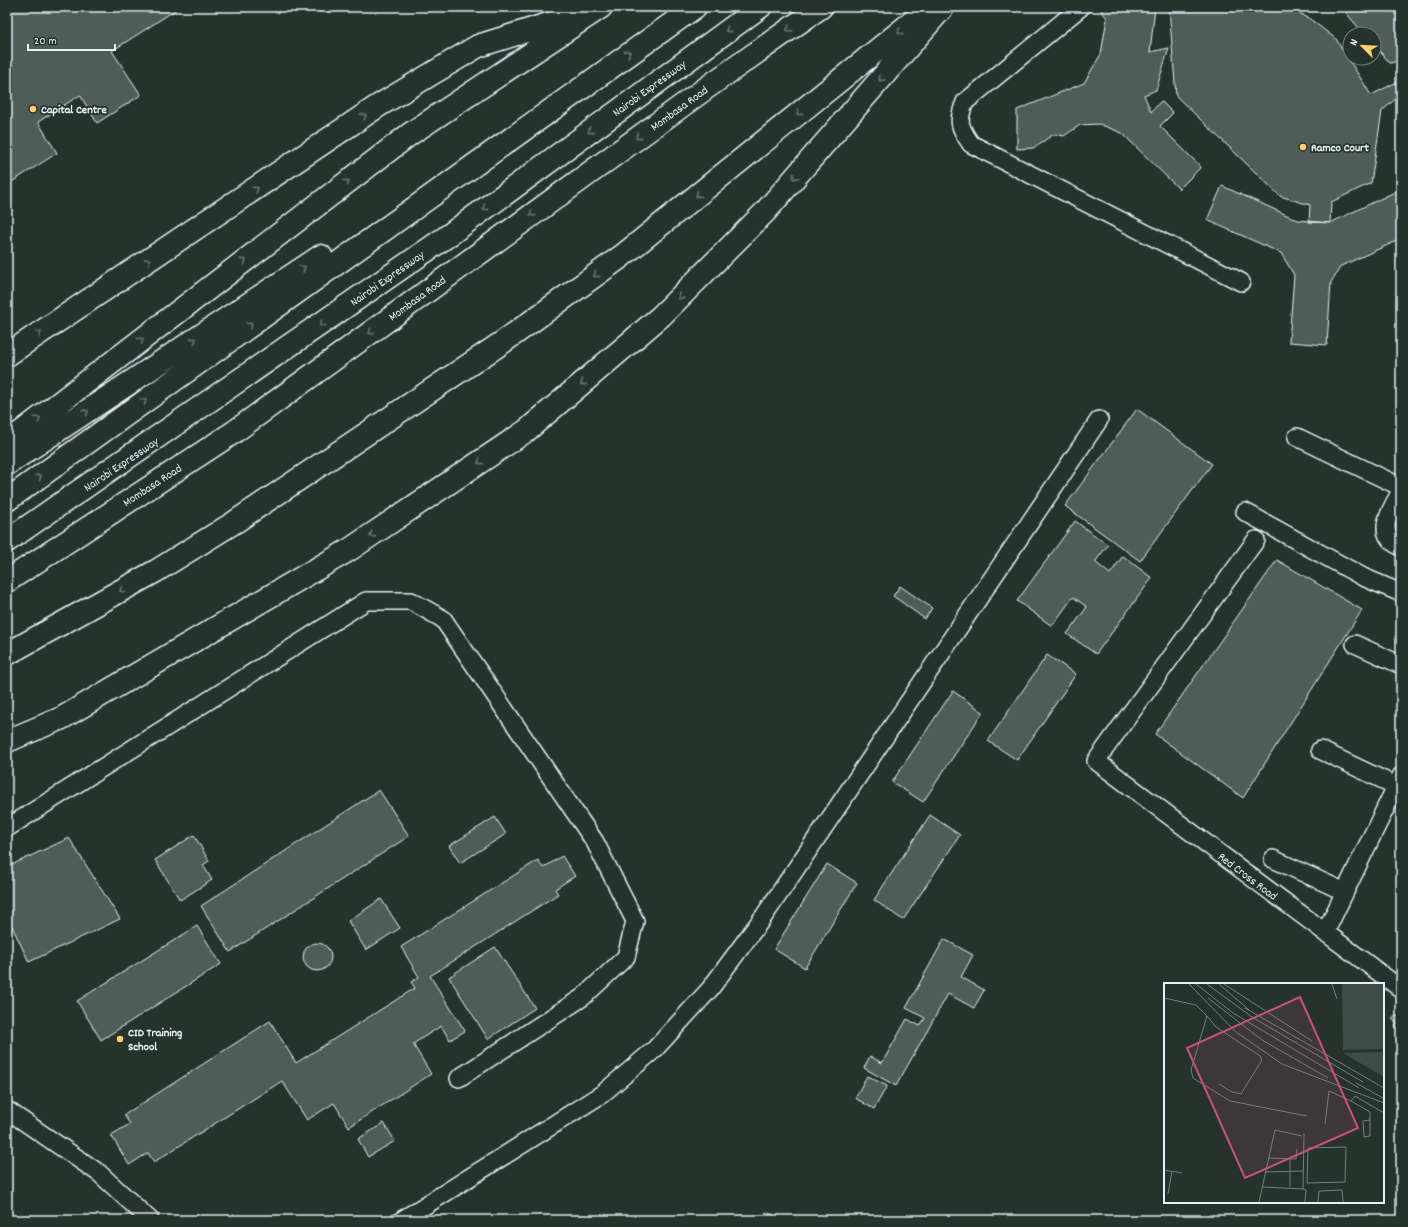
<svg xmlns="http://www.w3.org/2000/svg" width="1408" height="1227" font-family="Dekko,sans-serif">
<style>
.building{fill:#505c59;stroke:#e8f1f8}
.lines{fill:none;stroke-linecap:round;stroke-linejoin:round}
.lane-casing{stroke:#e8f1f8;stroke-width:20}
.highway-casing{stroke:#e8f1f8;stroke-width:25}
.lane{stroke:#26332d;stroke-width:17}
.highway{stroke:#26332d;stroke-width:22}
.oneway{stroke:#6a7674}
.poi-dot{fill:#ffd166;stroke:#26332d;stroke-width:1.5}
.labels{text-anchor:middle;stroke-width:3.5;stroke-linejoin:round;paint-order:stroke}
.street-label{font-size:12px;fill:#e8f1f8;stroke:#26332d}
.poi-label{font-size:12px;font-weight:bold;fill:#e8f1f8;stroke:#26332d;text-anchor:start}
.inset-road{fill:none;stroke:#747f7e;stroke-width:1}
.view{fill:#cc4e82;fill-opacity:0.15;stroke:#cc4e82;stroke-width:2}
.inset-edge{fill:none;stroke:#e8f1f8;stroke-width:2}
</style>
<rect width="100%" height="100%" fill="#26332d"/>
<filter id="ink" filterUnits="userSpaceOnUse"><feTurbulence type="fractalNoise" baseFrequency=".025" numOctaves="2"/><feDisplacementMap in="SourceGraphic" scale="8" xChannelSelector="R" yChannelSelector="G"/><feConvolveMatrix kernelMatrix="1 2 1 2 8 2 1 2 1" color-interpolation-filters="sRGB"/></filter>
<g filter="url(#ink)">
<path class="building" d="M7,7H180L112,51L141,95L97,123L80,95L38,122L57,153L7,185Z
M1101,7H1155L1150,52L1169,48L1156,90L1144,95L1151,112L1161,101L1173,113L1160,126L1201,167L1179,189L1122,133L1099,124L1080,125L1064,136L1054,134L1033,148L1017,149V110L1084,83L1101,54L1107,18L1100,9Z
M1169,7H1289L1310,19L1336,39L1371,95L1401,80V94L1382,111L1371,183L1331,202L1330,223L1309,222L1310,205L1280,196L1176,96Z
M1345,7H1389L1401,18V64L1399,61L1390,63L1374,45V34H1364L1347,14Z
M1222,186L1298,220L1330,223L1401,189V239L1341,266L1331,282L1327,345L1289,342L1294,275L1281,253L1207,220Z
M1137,409L1212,464L1140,561L1065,506Z
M1075,521L1108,545L1095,562L1110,574L1123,556L1152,578L1096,654L1067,634L1087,607L1073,597L1052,626L1017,601Z
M1277,560L1362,610L1243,798L1155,734Z
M900,586L932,608L925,619L893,596Z
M1047,655L1076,674L1017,760L988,741Z
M953,691L983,712L923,802L892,782Z
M379,790L409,836L230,952L201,906Z
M930,815L960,835L903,920L874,900Z
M495,817L506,834L460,863L449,846Z
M194,835L209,861L203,865L212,880L180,900L155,860Z
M69,838L120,919L29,962L7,916V867Z
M562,856L575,876L555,889L558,894L430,976L465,1031L450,1040L441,1026L413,1044L431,1074L349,1127L334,1103L307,1120L282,1081L154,1162L148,1153L129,1165L111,1135L130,1124L124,1115L270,1021L296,1063L415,988L411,982L419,977L401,947L538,860L543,868Z
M827,864L857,883L805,968L774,949Z
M381,899L400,928L366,950L348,921Z
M197,926L221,964L101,1040L77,1001Z
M944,939L973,955L961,977L984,990L974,1008L948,994L896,1086L864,1068L870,1056L882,1063L907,1019L920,1026L925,1018L906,1008Z
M303 957a14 14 0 1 1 28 0a14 14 0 1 1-28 0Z
M495,947L535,1008L488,1039L449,977Z
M1395,1015L1401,1018L1400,1029L1395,1026L1397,1023L1392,1019Z
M867,1076L887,1086L874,1109L855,1098Z
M384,1123L395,1141L368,1157L358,1139Z
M766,1212L786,1220H763Z"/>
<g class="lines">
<g class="lane-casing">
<path id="lane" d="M1081,7L965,102C957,121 959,127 971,144L1241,282
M1297,437L1401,487
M1401,491C1391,510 1373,534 1401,547
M1245,512L1363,577L1401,593
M1256,540L1096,761L1401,989
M1355,644L1401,665
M1320,750L1396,786
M7,828L366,601H411L443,619L595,842L635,921L626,957L583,997L459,1078
M1273,859L1345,892
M1325,933L1401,776
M7,1110L99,1173L150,1220
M402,1220L602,1094L655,1049L710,989L764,916L1099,420"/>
</g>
<g class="highway-casing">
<path id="highway" d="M7,355L378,106L478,46L577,15
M7,443L410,134L601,7
M7,464L321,256
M7,500L695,7
M7,541L449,235L760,7
M7,581L234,432L709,86L821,7
M7,654L156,571L235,522L503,342L622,256L928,9
M7,741L62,718L349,550L526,431L661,316L765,212L943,7"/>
</g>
<use href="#lane" class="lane"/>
<use href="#highway" class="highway"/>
</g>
<defs><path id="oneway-chevron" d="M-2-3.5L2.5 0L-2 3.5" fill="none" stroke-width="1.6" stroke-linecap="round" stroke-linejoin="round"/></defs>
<g class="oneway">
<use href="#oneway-chevron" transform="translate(789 29) rotate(145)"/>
<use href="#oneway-chevron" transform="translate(728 30) rotate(144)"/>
<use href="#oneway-chevron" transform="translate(900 32) rotate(141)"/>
<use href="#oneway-chevron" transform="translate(628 53) rotate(-35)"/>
<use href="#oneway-chevron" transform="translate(881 79) rotate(131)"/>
<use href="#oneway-chevron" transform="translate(799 113) rotate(141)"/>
<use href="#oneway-chevron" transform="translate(364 116) rotate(-34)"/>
<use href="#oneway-chevron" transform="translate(590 131) rotate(144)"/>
<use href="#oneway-chevron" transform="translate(638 137) rotate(144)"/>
<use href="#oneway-chevron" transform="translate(795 177) rotate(131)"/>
<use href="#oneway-chevron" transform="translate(347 182) rotate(-37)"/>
<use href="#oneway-chevron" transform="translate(256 189) rotate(-34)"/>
<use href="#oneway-chevron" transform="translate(698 195) rotate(141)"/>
<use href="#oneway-chevron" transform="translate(485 208) rotate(144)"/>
<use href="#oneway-chevron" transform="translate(532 214) rotate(144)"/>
<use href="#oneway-chevron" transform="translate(148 261) rotate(-34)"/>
<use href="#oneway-chevron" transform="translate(244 261) rotate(-37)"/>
<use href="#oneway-chevron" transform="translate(303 268) rotate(-33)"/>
<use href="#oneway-chevron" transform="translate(596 275) rotate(144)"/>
<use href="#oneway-chevron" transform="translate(680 297) rotate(135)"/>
<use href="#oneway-chevron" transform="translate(322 324) rotate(145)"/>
<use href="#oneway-chevron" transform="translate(250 325) rotate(-36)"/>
<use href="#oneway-chevron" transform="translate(371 332) rotate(144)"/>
<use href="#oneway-chevron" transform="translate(39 333) rotate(-34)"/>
<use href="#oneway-chevron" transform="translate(141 340) rotate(-37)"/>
<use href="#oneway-chevron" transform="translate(194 340) rotate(-33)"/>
<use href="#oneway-chevron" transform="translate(583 383) rotate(140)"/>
<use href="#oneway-chevron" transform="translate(144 401) rotate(-36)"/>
<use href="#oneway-chevron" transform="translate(86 412) rotate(-34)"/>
<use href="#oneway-chevron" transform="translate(38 419) rotate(-37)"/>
<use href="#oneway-chevron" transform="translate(480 462) rotate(146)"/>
<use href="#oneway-chevron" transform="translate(39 477) rotate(-36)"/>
<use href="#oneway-chevron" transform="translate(372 535) rotate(146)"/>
<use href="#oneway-chevron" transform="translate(122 590) rotate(151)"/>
</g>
</g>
<g class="poi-dot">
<circle cx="33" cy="109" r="4"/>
<circle cx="1303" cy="147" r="4"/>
<circle cx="120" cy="1039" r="4"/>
</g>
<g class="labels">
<g class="street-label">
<text transform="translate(649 88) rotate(-36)" y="4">Nairobi Expressway</text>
<text transform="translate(679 108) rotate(-36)" y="4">Mombasa Road</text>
<text transform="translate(387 278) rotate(-35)" y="4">Nairobi Expressway</text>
<text transform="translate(417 298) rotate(-36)" y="4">Mombasa Road</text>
<text transform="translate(121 464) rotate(-34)" y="4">Nairobi Expressway</text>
<text transform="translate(152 485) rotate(-33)" y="4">Mombasa Road</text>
<text transform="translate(1248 876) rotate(37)" y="4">Red Cross Road</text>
</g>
<g class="poi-label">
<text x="41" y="113">Capital Centre</text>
<text x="1311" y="151">Ramco Court</text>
<text x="128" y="1036">CID Training<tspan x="128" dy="14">School</tspan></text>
</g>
</g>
<g transform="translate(1164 983)">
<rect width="220" height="220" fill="#26332d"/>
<path d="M178,1H220V66L179,67ZM220,69V94L179,70Z" fill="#3e4b47"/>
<path class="inset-road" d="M25,1L72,49L118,81L220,120M32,1L69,30L195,105M43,1L88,34L199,99M55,1L85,27M60,1L148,58M168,1L173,16M0,15L32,22L43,33L27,87L29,95L66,118L143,133M44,15L98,57L164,95M81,25L220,105M43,33L52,44L96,73L98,77L77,111L68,109L55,101M192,100L219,115M187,118L206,129V153L200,154L199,138L206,137M161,141L165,108L187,118L191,113L220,130M182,164L181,199L143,200L144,165ZM104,175L132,176L133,166M126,176V204M0,187L18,190M101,189L139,188M99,204L139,206L142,207L141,219M139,206L140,151M4,211L8,188M95,219L111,147L138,153M154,219L155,208L178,207L179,219"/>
<path class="view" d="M136,14L194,145L81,195L23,65Z"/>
<rect width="220" height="220" class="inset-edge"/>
</g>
<rect width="1408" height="1227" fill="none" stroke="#26332d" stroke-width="24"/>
<rect x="12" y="12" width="1384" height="1203" fill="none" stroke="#e8f1f8" stroke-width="1.5" filter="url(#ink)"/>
<g transform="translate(1362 46) rotate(294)"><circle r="19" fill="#26332d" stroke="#747f7e"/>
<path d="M0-3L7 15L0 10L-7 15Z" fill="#ffd166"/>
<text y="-6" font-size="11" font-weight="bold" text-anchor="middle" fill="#e8f1f8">N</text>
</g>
<path d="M28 44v6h87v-6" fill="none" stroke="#e8f1f8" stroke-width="2"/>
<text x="34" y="44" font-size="12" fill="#e8f1f8" stroke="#26332d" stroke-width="3" paint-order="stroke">20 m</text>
</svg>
